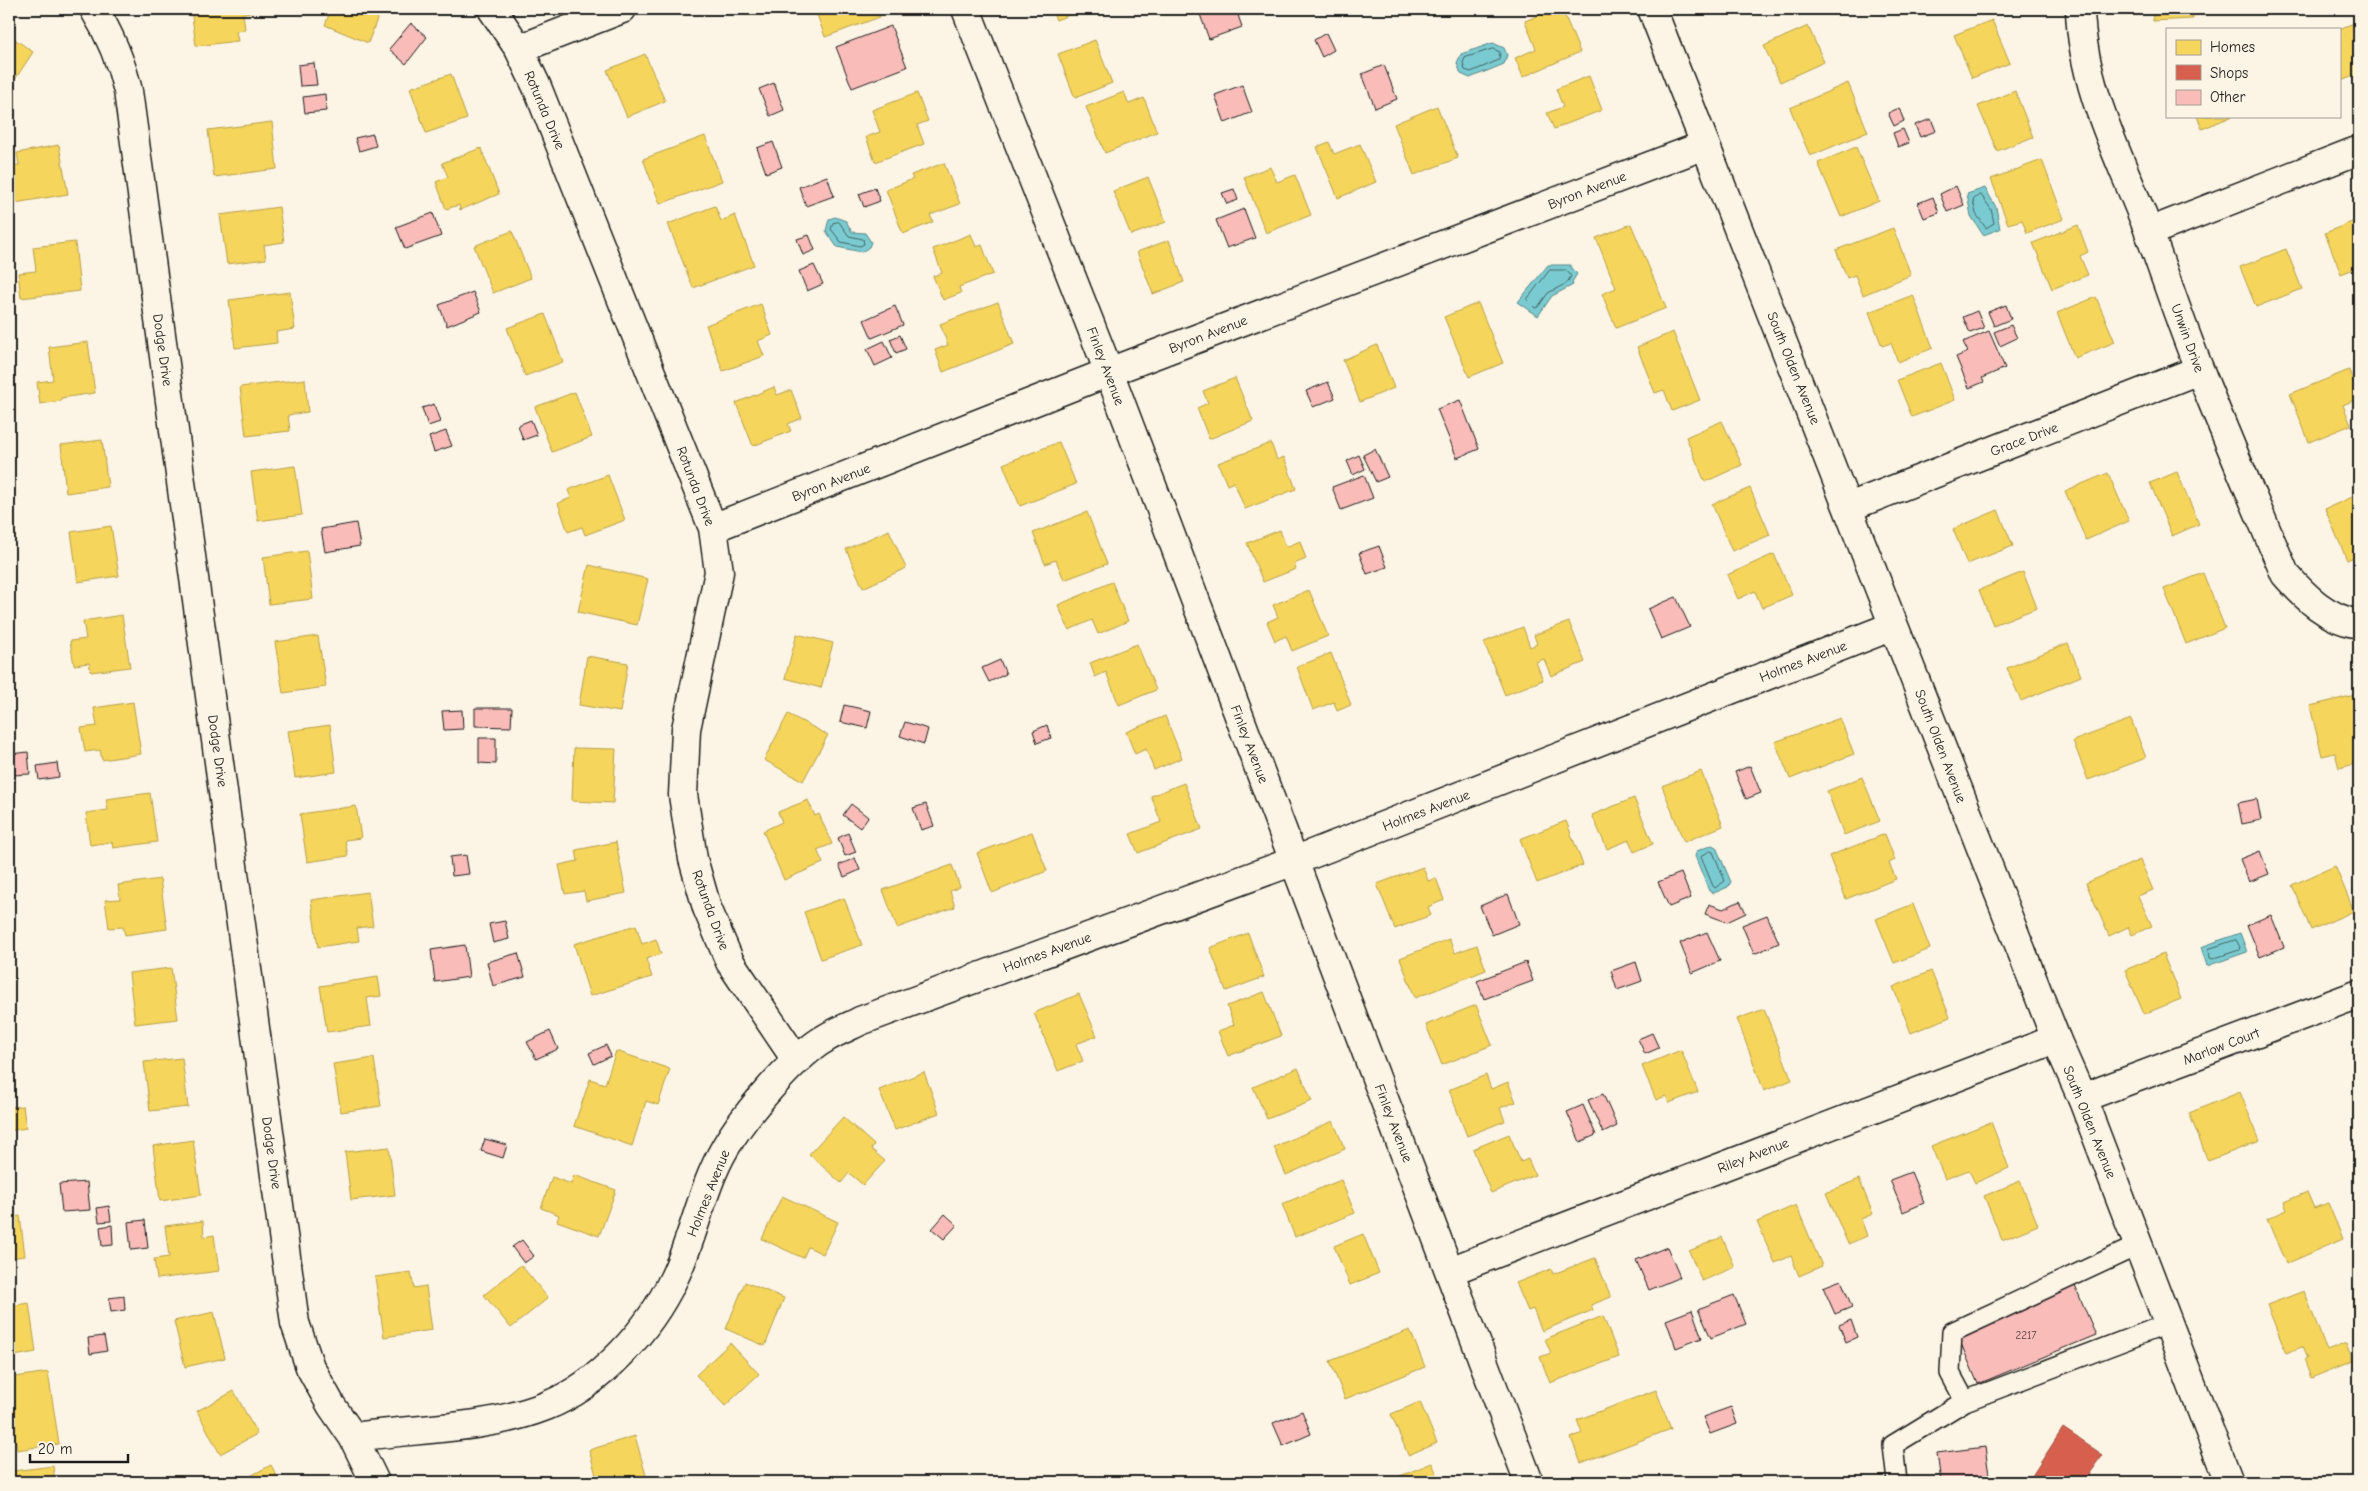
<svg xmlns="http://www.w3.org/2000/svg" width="2368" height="1491" font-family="'Comic Neue',sans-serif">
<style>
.water{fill:#7acbd1;stroke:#548589}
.homes{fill:#f6d55c;stroke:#b59e49}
.shops{fill:#d6604d;stroke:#9e4c3e}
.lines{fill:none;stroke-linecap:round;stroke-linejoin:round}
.shore{stroke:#426264;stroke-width:1}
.building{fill:#f9bcb9;stroke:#1c1c1c}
.service-casing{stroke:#1c1c1c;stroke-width:22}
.minor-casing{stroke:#1c1c1c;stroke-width:31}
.secondary-casing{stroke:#1c1c1c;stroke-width:31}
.service{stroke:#fcf5e5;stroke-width:19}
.minor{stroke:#fcf5e5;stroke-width:28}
.secondary{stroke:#fcf5e5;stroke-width:28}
.labels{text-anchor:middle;stroke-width:5;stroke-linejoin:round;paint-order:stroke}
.number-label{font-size:11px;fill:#534443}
.street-label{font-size:14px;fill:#1c1c1c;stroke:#fcf5e5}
</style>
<rect width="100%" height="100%" fill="#fcf5e5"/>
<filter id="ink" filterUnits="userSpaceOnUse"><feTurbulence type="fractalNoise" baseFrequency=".02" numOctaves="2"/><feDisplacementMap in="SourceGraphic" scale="10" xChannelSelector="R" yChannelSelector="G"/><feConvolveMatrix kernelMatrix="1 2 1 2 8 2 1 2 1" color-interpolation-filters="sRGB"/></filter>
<g filter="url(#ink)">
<path class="water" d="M1493,43L1504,48L1507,55L1504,64L1470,78L1461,74L1457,63L1461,54Z
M1985,188L1996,207L2000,229L1983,235L1971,216L1967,194Z
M835,217L846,221L852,232L865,233L871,242L869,247L862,252L837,247L826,231L829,219Z
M1548,265H1571V268L1577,274L1572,282L1573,285L1552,296L1538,316L1518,302Z
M1712,845L1716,847L1731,882L1728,887L1714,893L1709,891L1695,856L1697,851Z
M2240,933L2247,952L2207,966L2201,947Z"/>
<path class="homes" d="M191,9H251V12L243,13L245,30L236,31L238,41L196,46Z
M331,9H381L368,43L325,25Z
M815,9H877L880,17L825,37Z
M1051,9H1085L1056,20Z
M1554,9H1562L1580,52L1523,77L1515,58L1536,49L1525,21Z
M2152,9H2192L2193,19L2153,21Z
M1992,20L2010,63L1972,78L1954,35Z
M2359,21V74L2341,81L2339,29Z
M1808,26L1824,62L1780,82L1764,46Z
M9,35L33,52L10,87L9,86Z
M1095,40L1112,83L1075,98L1058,54Z
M645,54L665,101L627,117L607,70Z
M451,74L467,119L426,133L410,88Z
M1589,76L1602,110L1554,129L1547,113L1563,107L1556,89Z
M1848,83L1868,132L1810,156L1790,108Z
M2015,91L2033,137L1997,151L1978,106Z
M1124,92L1129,104L1144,98L1157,132L1105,153L1086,107Z
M917,93L928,121L917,125L924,144L875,162L866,137L880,132L872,110Z
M1437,106L1458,158L1414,175L1394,124Z
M2197,116H2233L2202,129Z
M272,122L277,169L214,177L208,130Z
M705,136L722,181L660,204L643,159Z
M1329,142L1334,154L1360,144L1376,182L1338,198L1317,147Z
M59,145L68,194L9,204V166L19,165L17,153Z
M1856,147L1879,201L1841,217L1818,163Z
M481,148L499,194L460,210L459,205L446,209L436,182L448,177L442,163Z
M2042,160L2064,219L2027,233L2022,220L2008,224L1991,179Z
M944,163L960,204L930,215L933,222L903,234L886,190L913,179L911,175Z
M1270,167L1277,182L1295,175L1311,215L1266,233L1244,177Z
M1148,177L1166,222L1131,235L1113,191Z
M715,206L721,221L735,215L754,265L693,288L668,224Z
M279,207L284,242L264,245L266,259L227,264L220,215Z
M2359,219V267L2341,274L2325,233Z
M1631,224L1666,308L1616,328L1602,294L1616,288L1596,238Z
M2078,225L2088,252L2080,256L2088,275L2052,289L2033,243Z
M1893,228L1911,275L1863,295L1855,275L1847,278L1836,250Z
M512,231L531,278L493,293L474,246Z
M971,234L976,247L982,245L993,274L959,287L961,293L943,300L933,276L942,273L933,249Z
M1169,240L1184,282L1153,294L1137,252Z
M75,242L80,291L21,298L18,273L36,271L33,247Z
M2286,249L2302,289L2256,307L2240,267Z
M290,292L295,329L276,332L277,343L235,348L229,300Z
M1913,295L1933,348L1898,362L1891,343L1882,346L1869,312Z
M2096,297L2115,342L2075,358L2057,313Z
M998,302L1014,344L943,372L935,350L948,345L940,324Z
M1478,303L1503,363L1469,377L1444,317Z
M761,304L772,335L758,341L764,356L723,371L706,325Z
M545,314L563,362L525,376L507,328Z
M1673,332L1700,400L1672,411L1664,390L1655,393L1637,347Z
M88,342L95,393L61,398V401L40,404L37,382L53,380L49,347Z
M1377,345L1394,388L1360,402L1343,360Z
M1941,363L1955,400L1912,417L1897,380Z
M2349,370L2359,395V398L2343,405L2351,425L2309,442L2290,394Z
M1235,378L1253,421L1209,439L1197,408L1208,403L1203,391Z
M305,379L308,412L288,415L290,431L246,436L240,387Z
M774,387L777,395L791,390L802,418L788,424L791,431L753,446L736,403Z
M575,392L592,437L552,452L535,407Z
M1722,421L1742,465L1705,482L1686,437Z
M102,440L108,487L66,493L61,445Z
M1059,442L1076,484L1020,506L1003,464Z
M1271,443L1277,460L1284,457L1296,489L1245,509L1234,482L1227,485L1218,463Z
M295,466L302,515L258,521L251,472Z
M2177,472L2199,524L2172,536L2150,483Z
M2108,473L2129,521L2086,540L2065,491Z
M608,475L625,520L585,535L582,527L568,532L558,503L571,498L568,490Z
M1750,488L1770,535L1732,551L1712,504Z
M2359,494V555L2347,560L2325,509Z
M1998,510L2013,546L1967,564L1953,529Z
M1087,512L1107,564L1064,580L1056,560L1045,564L1033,533Z
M111,526L119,576L78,582L71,532Z
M889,530L906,568L863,588L846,549Z
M1280,530L1286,547L1300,541L1306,559L1294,564L1296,569L1263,582L1247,543Z
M307,551L313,599L269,604L263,557Z
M1774,554L1792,595L1762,608L1755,591L1738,599L1727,575Z
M589,565L648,579L637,625L578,612Z
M2023,572L2037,608L1993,625L1979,590Z
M2203,573L2225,628L2186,644L2164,589Z
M1112,582L1128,621L1098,634L1092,620L1069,630L1058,605Z
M1309,590L1328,636L1292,651L1286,636L1275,641L1267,622L1278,617L1273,605Z
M122,615L130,667L91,672L89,663L74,665L70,641L86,639L83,621Z
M1569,622L1585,662L1551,676L1544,659L1536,662L1543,680L1505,695L1484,642L1523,627L1530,647L1537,644L1534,635Z
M797,634L833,643L821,688L785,678Z
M318,636L326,687L283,693L275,642Z
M2068,643L2081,676L2021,701L2007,668Z
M1137,644L1156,690L1119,705L1106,672L1095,677L1090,663Z
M1331,653L1351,705L1337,711L1334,702L1313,710L1297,667Z
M587,656L628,663L620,712L579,705Z
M2355,695L2359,713V763L2339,768L2335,753L2322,756L2310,706Z
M133,702L141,754L102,760L100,750L85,752L81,728L97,726L94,708Z
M788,714L828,735L803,781L764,760Z
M1165,716L1182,758L1154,770L1146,749L1135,754L1126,732Z
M1840,718L1854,754L1790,779L1775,742Z
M2131,719L2146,758L2088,780L2073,741Z
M330,725L336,772L295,778L288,731Z
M574,748L616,749L613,803L572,801Z
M1701,771L1723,826L1684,842L1662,786Z
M1862,777L1880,821L1844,835L1827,791Z
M1184,783L1202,829L1138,853L1130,834L1161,822L1151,796Z
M150,793L157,842L113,848L112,842L90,845L86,813L108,810L106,799Z
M1634,798L1653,844L1634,852L1629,840L1607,849L1592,815Z
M808,800L815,816L819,814L832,844L817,850L823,863L784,880L763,831L782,822L778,812Z
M356,806L361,838L345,840L348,856L307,862L300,814Z
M1566,821L1583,865L1537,883L1520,839Z
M1032,832L1047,871L992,893L977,853Z
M1885,834L1895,860L1889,863L1896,879L1846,899L1829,856Z
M616,842L626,893L586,901L584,891L565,894L559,865L578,861L576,850Z
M2140,860L2153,890L2138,896L2152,926L2132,935L2128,927L2109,936L2086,883Z
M952,865L960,887L950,891L955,907L897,928L883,890Z
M2335,866L2354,911L2311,930L2292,885Z
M1423,867L1428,881L1436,878L1444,900L1428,907L1431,915L1395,929L1377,884Z
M160,879L167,929L125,935L123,927L109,928L105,900L120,899L118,885Z
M368,892L373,926L357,928L359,941L318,947L311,900Z
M844,898L862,945L821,959L804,912Z
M1913,904L1930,949L1894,963L1876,919Z
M636,925L642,944L656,939L661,954L646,959L652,977L590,996L574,944Z
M1248,933L1264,977L1226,991L1210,948Z
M1449,939L1455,953L1477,945L1486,970L1415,998L1400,958Z
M2163,954L2181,999L2144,1014L2125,970Z
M171,968L178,1019L135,1024L129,973Z
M1931,971L1950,1017L1911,1033L1893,987Z
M378,977L381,996L367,998L371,1026L327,1032L320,986Z
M1264,992L1281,1036L1228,1056L1218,1031L1234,1025L1227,1006Z
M1079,994L1097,1036L1076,1044L1083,1061L1058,1071L1034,1013Z
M1476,1005L1492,1045L1442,1065L1426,1025Z
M1764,1009L1792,1080L1764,1091L1737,1019Z
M1681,1050L1698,1092L1669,1103L1666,1096L1656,1100L1642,1066Z
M616,1051L670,1069L658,1105L646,1101L632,1146L574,1126L590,1079L605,1084Z
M182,1058L188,1107L150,1111L144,1062Z
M374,1058L381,1106L341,1112L333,1064Z
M1298,1068L1312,1101L1267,1119L1253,1087Z
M924,1072L939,1113L895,1130L879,1090Z
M1486,1075L1491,1089L1508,1082L1516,1102L1500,1108L1505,1121L1467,1136L1449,1090Z
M2240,1092L2260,1141L2208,1161L2189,1113Z
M23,1106L26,1128L9,1131V1107Z
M843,1117L874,1145L871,1149L885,1161L863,1185L849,1173L841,1183L809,1154Z
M1333,1121L1345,1149L1286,1175L1274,1147Z
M1991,1122L2009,1168L1975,1183L1969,1170L1945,1179L1931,1146Z
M1509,1134L1521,1162L1528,1159L1535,1175L1491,1193L1473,1149Z
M193,1140L201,1195L160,1201L153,1146Z
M389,1147L395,1195L351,1200L345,1152Z
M574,1175L616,1190L599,1236L557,1221L559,1215L541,1208L552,1177L571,1184Z
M1859,1179L1873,1214L1861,1219L1867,1236L1848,1244L1826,1193Z
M1341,1180L1355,1213L1295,1237L1282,1204Z
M2020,1181L2038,1225L2002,1240L1984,1196Z
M2307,1192L2314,1208L2328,1203L2343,1239L2286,1264L2267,1219L2287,1210L2284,1202Z
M782,1196L838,1222L823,1254L808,1247L803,1258L762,1239Z
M1796,1205L1822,1266L1799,1276L1791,1256L1775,1263L1757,1222Z
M20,1216L25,1256L9,1258V1218Z
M203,1221L204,1237L214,1235L219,1271L157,1279L154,1259L169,1257L165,1226Z
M1363,1234L1379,1273L1350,1285L1334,1246Z
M1722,1237L1735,1267L1702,1281L1689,1251Z
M1595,1258L1611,1297L1591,1305L1593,1310L1542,1331L1533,1309L1528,1311L1516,1283L1551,1269L1553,1274Z
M521,1265L548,1298L511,1328L484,1295Z
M411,1272L414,1288L426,1286L432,1330L384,1337L375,1277Z
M745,1282L784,1298L765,1346L726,1329Z
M2304,1291L2327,1351L2346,1343L2353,1361L2311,1378L2304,1360L2307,1359L2302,1347L2286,1353L2267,1305Z
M29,1303L36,1352L9,1357V1306Z
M214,1312L225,1358L185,1367L174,1321Z
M1603,1316L1619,1357L1550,1383L1540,1357L1551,1353L1545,1339Z
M1410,1330L1425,1367L1345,1399L1330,1361Z
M730,1343L759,1374L725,1406L696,1375Z
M48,1372L59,1444L17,1450L9,1396V1378Z
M1656,1390L1671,1429L1581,1463L1571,1438L1582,1433L1577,1420Z
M234,1391L257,1434L220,1454L197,1411Z
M1420,1402L1437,1443L1408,1455L1391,1414Z
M635,1436L647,1479L635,1482H598L589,1450Z
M1432,1463L1440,1482H1388V1481Z
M271,1465L280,1482H239Z
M53,1466L55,1482H15L13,1471Z"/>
<path class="shops" d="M2063,1428L2103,1455L2084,1482H2028Z"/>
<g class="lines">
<path class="shore" d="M1493,49L1500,52L1499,60L1471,72L1465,70L1463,63L1465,58Z
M1981,195L1991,209L1994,223L1986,228L1976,214L1973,200Z
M839,222L849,236L863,239L864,244L860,246L841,242L831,229L833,223Z
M1550,270H1566L1571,276L1567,283L1548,293L1538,307L1535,308L1527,300Z
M1710,851L1713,852L1725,881L1715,888L1713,886L1701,857Z
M2236,940L2240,947L2239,950L2212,959L2210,958L2209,949Z"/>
</g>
<path class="building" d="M1198,9H1236L1242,27L1209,39Z
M411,23L427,37L406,64L389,49Z
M891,26L907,67L852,88L836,47Z
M1326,33L1334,50L1322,57L1314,40Z
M314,63L317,85L300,86L298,65Z
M1384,65L1397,99L1375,108L1362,74Z
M774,83L784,110L770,116L759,89Z
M1242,85L1252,112L1225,123L1215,95Z
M325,94L326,111L305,113L303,97Z
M1899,108L1904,121L1894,126L1888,113Z
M1931,119L1936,131L1920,137L1915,125Z
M1903,129L1909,143L1898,147L1893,133Z
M373,134L376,146L359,151L355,138Z
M773,142L782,167L766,173L757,148Z
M827,176L834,196L806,206L799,187Z
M1956,186L1964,205L1947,212L1940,194Z
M875,188L880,201L864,207L859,194Z
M1234,189L1238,200L1227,204L1222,193Z
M1933,197L1939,213L1924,218L1918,203Z
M1244,209L1255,238L1227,248L1216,220Z
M433,213L441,236L405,249L396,227Z
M809,235L815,250L803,255L797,239Z
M814,265L823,284L807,291L799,271Z
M473,292L481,312L447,326L439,305Z
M2006,305L2011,319L1994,326L1988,312Z
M895,306L903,325L872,338L864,320Z
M1977,311L1984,328L1970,333L1963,317Z
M2011,325L2017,338L2000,346L1994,332Z
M1989,331L2005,368L1982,378L1984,382L1969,388L1956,357L1968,352L1963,342Z
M900,335L906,349L896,353L890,339Z
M884,341L892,358L875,366L867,349Z
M1328,382L1335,398L1313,407L1306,391Z
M1460,400L1479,449L1457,458L1437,409Z
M434,404L440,422L428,426L422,408Z
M531,420L537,435L523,440L518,425Z
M446,431L452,446L434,452L429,437Z
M1375,449L1388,477L1376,482L1363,455Z
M1359,455L1365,469L1353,475L1347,461Z
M1364,475L1373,498L1341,510L1332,487Z
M356,523L360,546L325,552L321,529Z
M1379,546L1387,567L1367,574L1359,553Z
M1676,597L1690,627L1661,639L1648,609Z
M1000,660L1006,674L989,682L982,668Z
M844,705L871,711L867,728L840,722Z
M475,708H512L511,727L475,726Z
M462,710L463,729L444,730L442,711Z
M905,722L928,729L924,744L900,736Z
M1047,725L1051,738L1037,743L1033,731Z
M479,738H496V764L479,763Z
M28,752L30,774L12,775L10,754Z
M57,763L59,777L39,780L37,766Z
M1750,766L1761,793L1746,799L1735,772Z
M2257,799L2261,820L2242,824L2238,803Z
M851,804L868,817L860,828L843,815Z
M926,804L934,826L921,830L913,808Z
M848,833L856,852L845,856L838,838Z
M2260,851L2269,874L2249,882L2240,859Z
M466,855L469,874L452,876L450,857Z
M855,858L860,870L844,877L839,865Z
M1681,873L1691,898L1669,907L1658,882Z
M1508,894L1519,924L1492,935L1480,906Z
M1740,901L1746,913L1727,922L1705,914L1709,904L1723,909Z
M1767,915L1779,943L1754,954L1742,925Z
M2271,915L2284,947L2260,957L2247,925Z
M505,921L509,939L493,943L489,924Z
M1707,932L1720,961L1692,973L1680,943Z
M465,945L469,977L435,982L431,950Z
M518,953L525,977L493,986L487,962Z
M1526,962L1533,981L1484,999L1477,981Z
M1636,962L1642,981L1617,990L1611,971Z
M550,1031L558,1049L536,1059L527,1042Z
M1652,1033L1659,1048L1645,1054L1638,1039Z
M606,1045L611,1056L594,1064L589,1053Z
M1603,1094L1617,1126L1603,1133L1588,1100Z
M1583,1105L1596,1135L1580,1142L1567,1112Z
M485,1139L507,1145L503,1158L481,1151Z
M1911,1172L1924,1203L1903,1212L1890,1180Z
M87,1182L90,1210L62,1212L59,1184Z
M109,1206L111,1221L99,1222L97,1208Z
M945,1214L957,1225L944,1239L932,1229Z
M145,1220L148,1248L131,1250L128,1222Z
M112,1225L113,1245L102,1246L100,1227Z
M522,1240L534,1256L524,1263L512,1247Z
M1667,1247L1680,1277L1649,1290L1636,1260Z
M1841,1280L1852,1307L1835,1314L1823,1287Z
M2075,1286L2096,1335L1978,1384L1957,1334Z
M1734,1295L1746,1324L1711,1338L1698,1309Z
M124,1296L125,1310L111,1312L109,1298Z
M1692,1310L1702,1338L1676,1348L1666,1320Z
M1851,1320L1857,1337L1846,1342L1839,1325Z
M104,1336L107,1351L90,1354L88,1338Z
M1731,1407L1737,1424L1710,1434L1703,1417Z
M1302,1411L1311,1434L1283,1446L1273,1423Z
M1985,1447L1990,1482H1941L1937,1453Z"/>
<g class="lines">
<g class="service-casing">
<path id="service" d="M2139,1245L1952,1332L1950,1373L1965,1401L2170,1323
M1897,1482L1893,1445L1965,1401"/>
</g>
<g class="minor-casing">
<path id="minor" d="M94,9C110,35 121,61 128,91L295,1323L310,1367L331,1405L353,1437L375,1482
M492,9L519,49L537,87L713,528L719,572L686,729L683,795L693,859L707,908L730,962L797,1061
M966,9L1109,372L1529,1482
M2080,9C2082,89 2121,159 2149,232C2166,278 2181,325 2200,371C2227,439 2256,506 2285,574C2305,597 2327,619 2359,624
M519,49L622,9
M2149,232L2359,150
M1849,507L2199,370
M713,528L1109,372L1705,145
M2082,1098L2359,994
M1450,1271L2056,1039
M353,1437C418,1428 485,1430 546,1406C600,1385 650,1329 674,1278C694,1237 702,1187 725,1148C744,1115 794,1056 826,1038C837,1031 849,1027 860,1021L1294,861L1893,626"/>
</g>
<g class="secondary-casing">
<path id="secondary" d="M1652,9L2056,1039L2082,1098L2229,1482"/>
</g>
<use href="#service" class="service"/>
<use href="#minor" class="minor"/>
<use href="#secondary" class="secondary"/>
</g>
</g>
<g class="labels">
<g class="number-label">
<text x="2026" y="1339">2217</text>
</g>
<g class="street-label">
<text transform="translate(545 110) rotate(67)" y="5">Rotunda Drive</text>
<text transform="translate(1587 190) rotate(-21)" y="5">Byron Avenue</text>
<text transform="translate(1208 334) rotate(-21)" y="5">Byron Avenue</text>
<text transform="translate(2188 338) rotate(70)" y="5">Unwin Drive</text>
<text transform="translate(163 350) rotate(82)" y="5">Dodge Drive</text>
<text transform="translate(1106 366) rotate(69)" y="5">Finley Avenue</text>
<text transform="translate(1794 368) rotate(68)" y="5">South Olden Avenue</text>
<text transform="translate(2024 439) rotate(-21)" y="5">Grace Drive</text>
<text transform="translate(831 482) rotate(-21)" y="5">Byron Avenue</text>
<text transform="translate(696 486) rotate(69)" y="5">Rotunda Drive</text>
<text transform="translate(1803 661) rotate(-21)" y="5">Holmes Avenue</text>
<text transform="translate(1250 744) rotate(69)" y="5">Finley Avenue</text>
<text transform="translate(1941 746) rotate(69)" y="5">South Olden Avenue</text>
<text transform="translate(218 751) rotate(82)" y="5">Dodge Drive</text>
<text transform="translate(1426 810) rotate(-21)" y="5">Holmes Avenue</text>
<text transform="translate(711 910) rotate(70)" y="5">Rotunda Drive</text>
<text transform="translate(1047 952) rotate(-20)" y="5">Holmes Avenue</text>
<text transform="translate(2221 1046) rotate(-21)" y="5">Marlow Court</text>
<text transform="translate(2090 1122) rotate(68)" y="5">South Olden Avenue</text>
<text transform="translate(1394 1123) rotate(69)" y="5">Finley Avenue</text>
<text transform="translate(272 1153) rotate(82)" y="5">Dodge Drive</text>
<text transform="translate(1753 1155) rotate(-21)" y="5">Riley Avenue</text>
<text transform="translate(708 1193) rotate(-68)" y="5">Holmes Avenue</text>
</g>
</g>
<rect width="2368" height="1491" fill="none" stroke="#fcf5e5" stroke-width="30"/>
<rect x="15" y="15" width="2338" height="1461" fill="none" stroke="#1c1c1c" stroke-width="2" filter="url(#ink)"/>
<rect x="2166" y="28" width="175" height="90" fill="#fcf5e5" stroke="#a29e95"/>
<rect x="2176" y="40" width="25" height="15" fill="#f6d55c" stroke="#a29e95"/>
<text x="2210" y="52" font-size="15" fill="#1c1c1c">Homes</text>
<rect x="2176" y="65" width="25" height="15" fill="#d6604d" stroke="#a29e95"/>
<text x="2210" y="78" font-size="15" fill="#1c1c1c">Shops</text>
<rect x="2176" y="90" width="25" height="15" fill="#f9bcb9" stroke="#a29e95"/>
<text x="2210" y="102" font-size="15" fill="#1c1c1c">Other</text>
<path d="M30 1454v8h98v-8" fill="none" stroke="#1c1c1c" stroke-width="2.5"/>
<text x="38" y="1454" font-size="15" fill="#1c1c1c" stroke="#fcf5e5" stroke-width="4" paint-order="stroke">20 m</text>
</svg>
